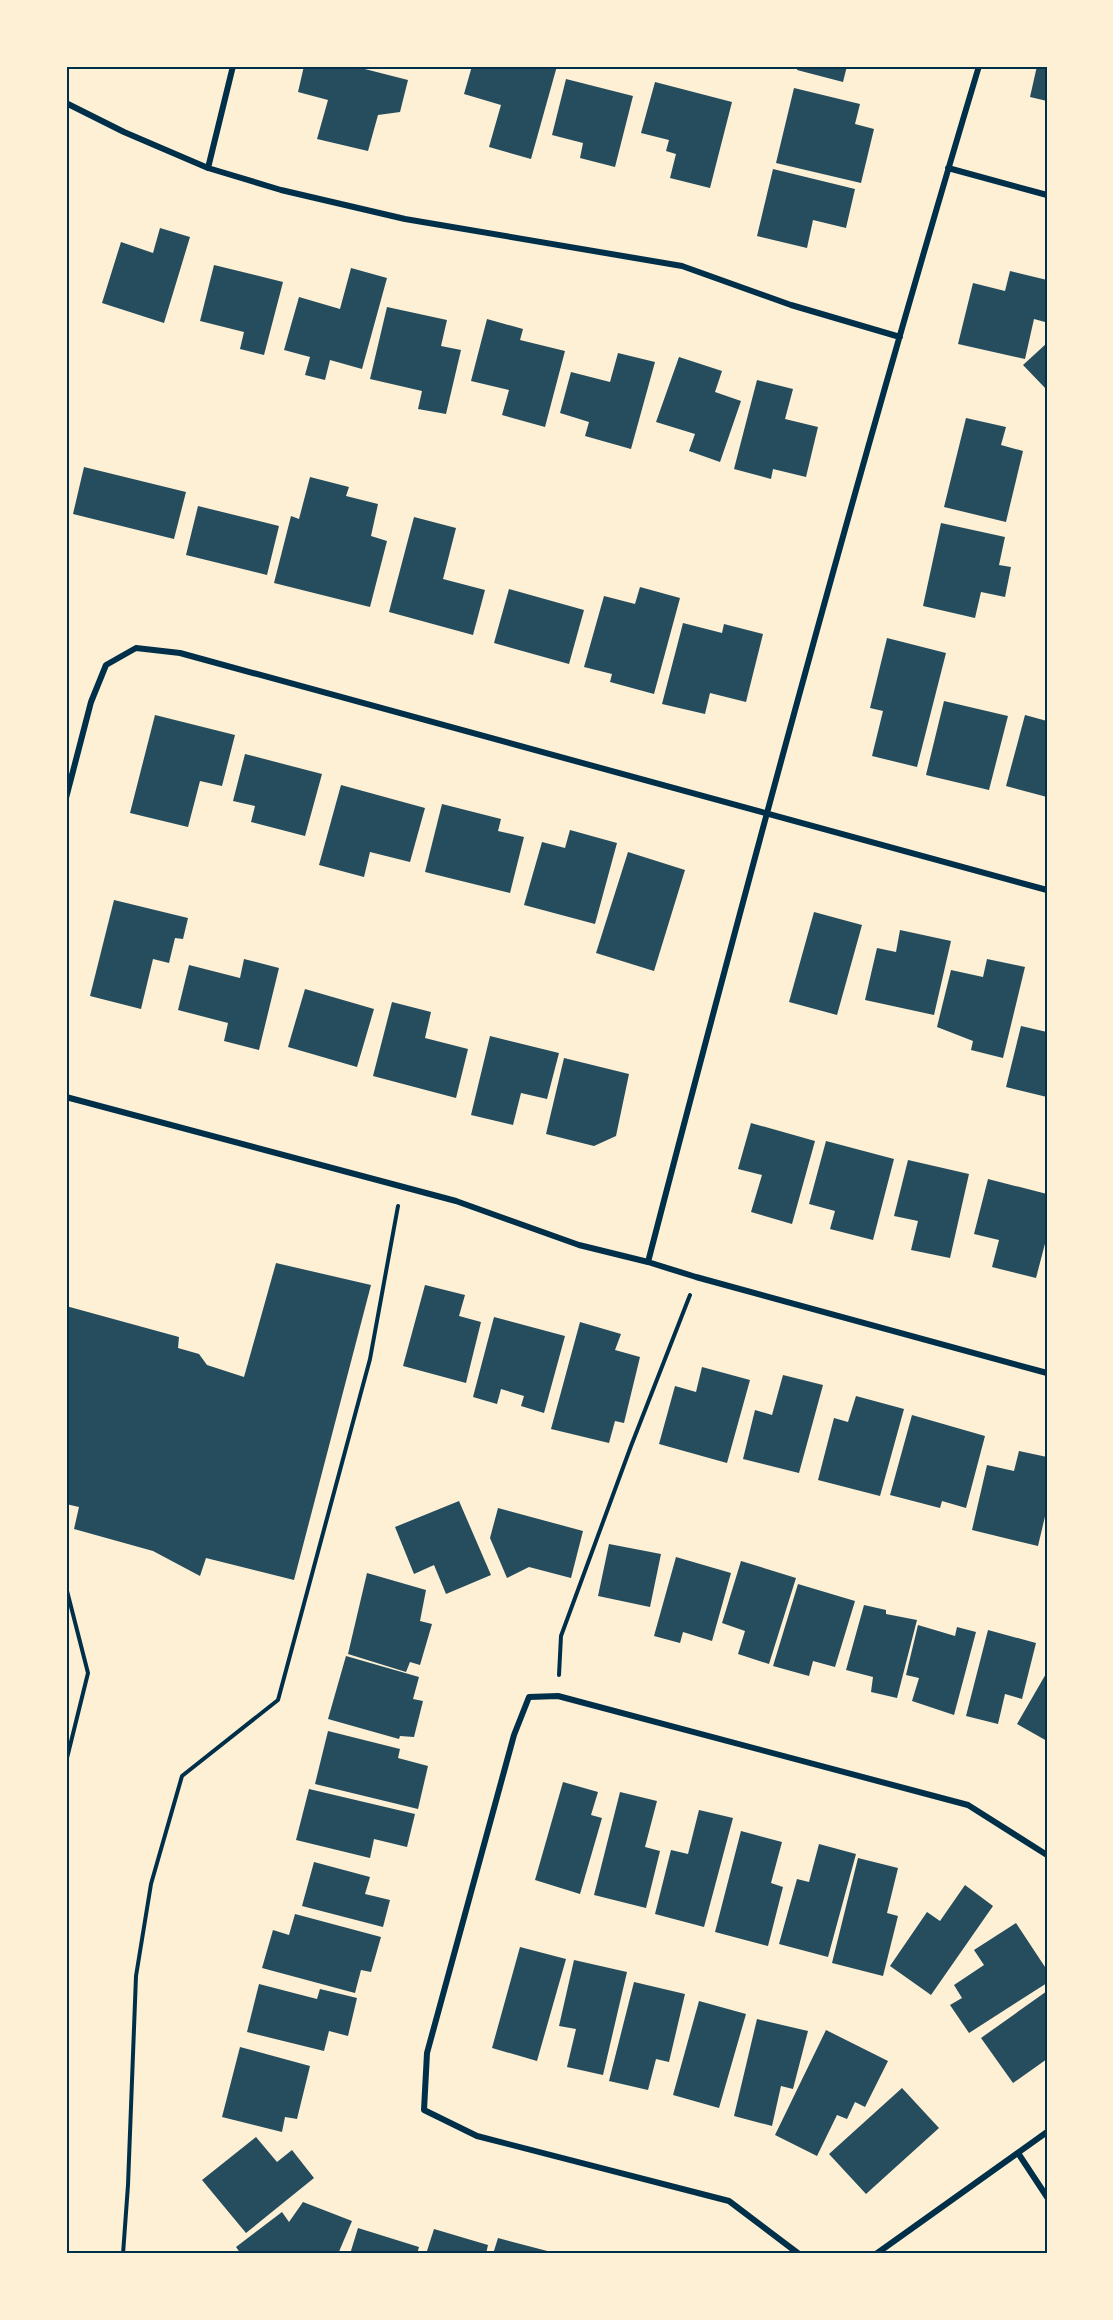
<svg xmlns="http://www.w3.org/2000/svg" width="1113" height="2320" font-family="'Asap Condensed',sans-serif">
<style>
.building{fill:#264d5e}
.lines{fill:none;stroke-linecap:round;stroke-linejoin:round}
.path{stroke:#003049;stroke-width:4}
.minor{stroke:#003049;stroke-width:6}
.neatline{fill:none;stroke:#003049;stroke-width:2}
</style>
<rect width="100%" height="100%" fill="#fdf0d5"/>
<path class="building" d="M304,66H353L408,80L400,112L378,115L368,151L317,139L328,100L298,92Z
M472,66H557L531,159L489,147L501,105L464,94Z
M798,66H847L843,82L797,70Z
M1037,66H1047V101L1030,97Z
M566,79L633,96L615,167L580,158L583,143L552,135Z
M655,82L732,102L710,188L670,178L676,154L666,151L669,140L641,133Z
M794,88L860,104L855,124L874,129L861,183L776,163Z
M773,169L855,189L846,228L813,220L807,248L757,236Z
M160,228L190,237L164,323L102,303L121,242L153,253Z
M214,265L283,282L264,355L240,349L244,332L200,321Z
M351,268L387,278L362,369L330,360L325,380L305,375L310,357L284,350L299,297L340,309Z
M1010,271L1047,280L1045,322L1034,319L1025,359L958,344L973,283L1005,291Z
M387,307L447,320L441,346L461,350L446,414L418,409L422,391L370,379Z
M487,319L523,329L520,340L565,351L545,427L502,415L509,390L471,381Z
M1047,343V390L1023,365Z
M618,353L655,362L631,449L585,436L589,422L560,413L571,372L610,382Z
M679,357L722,371L715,392L741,401L720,462L689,451L695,434L656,422Z
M757,380L793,389L785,419L818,427L806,477L773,469L771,479L734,469Z
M966,418L1006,427L1001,445L1023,451L1006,522L944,507Z
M84,467L186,492L174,539L73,514Z
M310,477L349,487L346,496L378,504L371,536L387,541L370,607L274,583L291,516L299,519Z
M198,506L279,526L267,575L186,555Z
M414,517L456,528L443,579L485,590L473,635L389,612Z
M941,523L1005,537L999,565L1011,567L1005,597L981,592L975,618L923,606Z
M640,587L680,598L654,694L610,682L612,674L584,667L604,596L635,604Z
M509,589L584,610L569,664L494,643Z
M683,623L722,633L724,624L763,634L746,702L710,693L705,714L662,704Z
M887,638L946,653L917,767L872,756L883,711L870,708Z
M944,701L1008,716L989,790L926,775Z
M155,715L235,735L222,786L200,781L188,827L130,813Z
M1025,715L1047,721V797L1006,786Z
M245,754L322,774L305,836L251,822L255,806L233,801Z
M341,785L425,808L410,862L370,852L364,877L319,865Z
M442,804L501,819L498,831L524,837L510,893L425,872Z
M570,830L617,843L595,924L524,905L542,842L565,848Z
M628,852L685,870L654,971L596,953Z
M114,900L188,918L183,939L175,938L169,963L153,959L141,1009L90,996Z
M814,912L862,925L837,1015L789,1002Z
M900,930L951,941L934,1015L865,1000L877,948L896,952Z
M244,959L279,968L259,1050L224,1041L228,1023L178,1010L189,965L240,978Z
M987,959L1025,967L1003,1058L971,1050L973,1041L937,1027L951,970L983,977Z
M305,989L374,1009L357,1067L288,1047Z
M392,1002L431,1012L425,1038L468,1049L456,1098L373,1076Z
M1021,1026L1047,1032V1097L1006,1087Z
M490,1036L559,1053L547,1099L521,1093L513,1125L471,1115Z
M564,1058L629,1074L616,1136L594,1146L546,1134Z
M751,1123L815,1141L792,1224L751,1212L762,1175L738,1169Z
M826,1141L894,1159L873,1240L830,1229L835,1211L809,1204Z
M908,1160L969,1174L950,1258L911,1250L918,1221L894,1216Z
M988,1179L1047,1194V1236L1036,1278L992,1267L999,1240L974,1234Z
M276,1263L371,1285L294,1580L206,1558L200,1576L153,1551L74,1529L79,1507L66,1504V1306L179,1337L178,1348L199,1354L207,1365L244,1377Z
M425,1285L465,1295L459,1316L481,1322L466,1383L403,1366Z
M494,1317L565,1336L544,1413L521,1406L524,1396L501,1389L497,1404L473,1397Z
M580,1322L621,1334L615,1350L640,1357L624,1423L615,1421L609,1443L551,1429Z
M702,1367L750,1380L727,1463L659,1444L675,1386L696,1392Z
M783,1375L823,1385L799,1473L743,1459L755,1410L772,1415Z
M856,1396L904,1409L880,1496L818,1480L834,1418L848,1422Z
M912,1415L985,1436L966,1508L942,1501L940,1508L890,1495Z
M1019,1451L1047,1457V1508L1038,1546L972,1530L987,1465L1014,1471Z
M459,1501L491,1575L446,1594L434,1565L414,1574L395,1527Z
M498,1508L583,1531L571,1578L529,1567L507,1578L490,1538Z
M609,1544L661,1554L650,1607L598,1596Z
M676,1557L731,1573L712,1641L683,1632L680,1643L654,1636Z
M741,1561L796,1578L769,1664L738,1654L745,1631L722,1623Z
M367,1573L426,1590L420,1621L432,1624L420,1665L410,1662L406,1672L348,1654Z
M798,1584L855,1601L835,1667L813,1661L809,1676L773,1666Z
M864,1605L886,1610V1614L917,1620L897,1698L871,1692L873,1677L846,1670Z
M918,1625L955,1636L957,1627L976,1632L954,1715L912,1701L919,1678L906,1675Z
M988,1630L1036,1643L1022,1699L1005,1694L998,1724L966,1716Z
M346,1656L419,1677L413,1699L423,1701L414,1737L400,1736L399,1739L328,1719Z
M1047,1672V1741L1017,1724Z
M328,1731L400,1749L398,1758L428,1766L418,1809L315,1784Z
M563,1782L598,1792L591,1815L602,1818L580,1894L535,1880Z
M309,1789L415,1814L407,1847L374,1839L370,1858L296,1840Z
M620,1792L657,1801L645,1847L660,1851L646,1908L594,1895Z
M699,1810L733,1818L704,1927L655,1914L671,1850L688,1854Z
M741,1831L782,1842L771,1883L783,1887L768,1946L715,1932Z
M819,1844L856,1854L828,1957L779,1944L797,1879L809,1882Z
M858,1858L898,1868L887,1913L898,1916L883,1976L832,1963Z
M314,1862L370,1877L365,1894L390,1900L383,1927L302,1906Z
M965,1885L993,1906L931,1995L890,1966L927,1912L940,1921Z
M295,1914L381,1937L371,1972L361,1970L355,1993L262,1968L273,1930L289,1935Z
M1016,1923L1047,1970V1983L969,2033L950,2005L962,1998L954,1985L984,1965L974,1950Z
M520,1947L566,1959L537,2061L492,2048Z
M574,1960L627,1972L603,2075L567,2067L576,2029L559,2026Z
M634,1982L685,1994L669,2062L656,2059L648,2090L609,2081Z
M259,1984L317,1999L320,1989L357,1998L348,2036L329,2031L324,2051L247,2032Z
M1047,1991V2059L1013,2083L981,2038Z
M699,2001L746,2014L719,2108L673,2095Z
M757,2019L808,2031L793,2089L781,2086L772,2126L734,2116Z
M826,2030L888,2061L865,2107L855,2102L847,2119L837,2115L817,2156L775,2135Z
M240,2047L310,2066L297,2119L285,2117L282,2132L222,2117Z
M902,2088L939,2128L866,2194L829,2154Z
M256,2137L277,2162L292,2150L314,2178L246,2233L202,2180Z
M303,2202L352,2221L338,2254H241L236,2247L282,2212L289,2222Z
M358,2228L419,2247L417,2254H350Z
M434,2229L488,2245L486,2254H426Z
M498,2238L555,2253V2254H493Z"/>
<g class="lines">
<path class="path" d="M66,1587L88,1673L66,1762
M559,1675L561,1636L631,1446L690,1295
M123,2254L128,2185L136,1976L151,1884L182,1776L278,1700L370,1359L398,1206"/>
<path class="minor" d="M66,103L124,132L208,168L281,190L405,219L682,266L791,305L900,337
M208,168L233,66
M948,168L1047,195
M66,798L91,702L106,665L136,648L180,653L1047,890
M66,1097L456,1201L579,1245L648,1262L696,1277L1047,1373
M648,1262C752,862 860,462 979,66
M1018,2153L1047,2197
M799,2254L729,2201L477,2136L424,2110L427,2053L514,1735L529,1697L558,1696L968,1805L1047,1855
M876,2254L1047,2132"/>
</g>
<rect width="1113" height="2320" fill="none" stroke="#fdf0d5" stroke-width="135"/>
<rect x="68" y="68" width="978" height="2184" class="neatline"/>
</svg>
